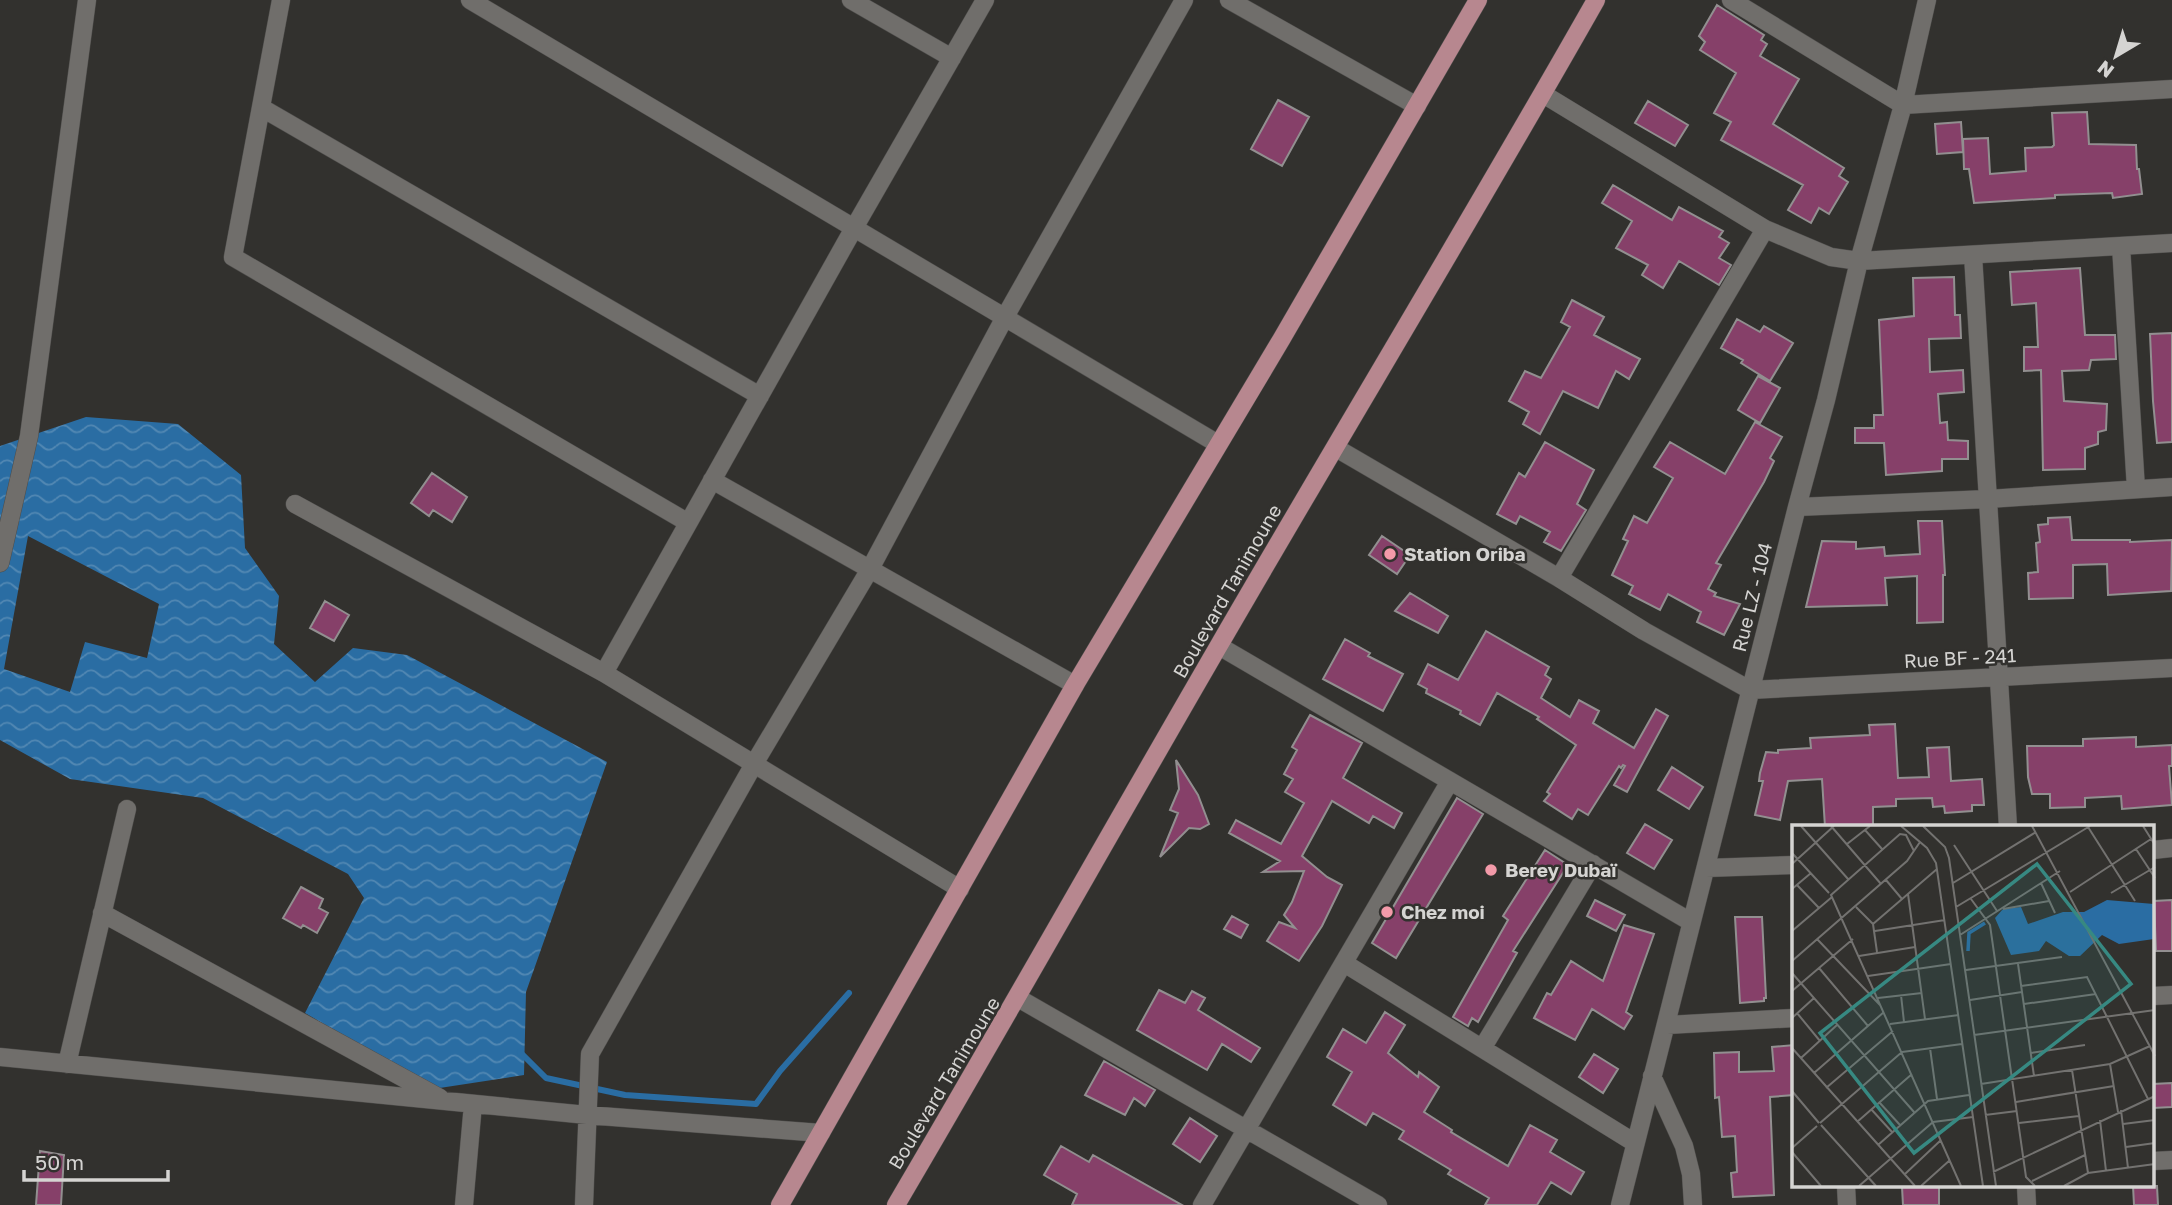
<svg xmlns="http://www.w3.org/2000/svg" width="2172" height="1205" font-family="'Golos Text',sans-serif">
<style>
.water{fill:url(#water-waves);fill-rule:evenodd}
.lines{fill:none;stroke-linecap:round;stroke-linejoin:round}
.stream{stroke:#2a6da3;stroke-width:6}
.building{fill:#864069;stroke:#928f90;stroke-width:2}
.minor-casing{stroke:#4e4d4b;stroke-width:19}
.primary-casing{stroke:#4e4d4b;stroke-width:19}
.minor{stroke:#706e6b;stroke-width:18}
.primary{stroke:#b7878f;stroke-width:18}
.poi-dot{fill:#f39aa9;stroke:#32312e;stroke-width:2.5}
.labels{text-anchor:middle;stroke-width:5;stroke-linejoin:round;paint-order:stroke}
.poi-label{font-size:19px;font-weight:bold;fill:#d5d4d2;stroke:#32312e;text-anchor:start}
.street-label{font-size:19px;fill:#d5d4d2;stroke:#32312e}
.inset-river{fill:none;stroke:#2a6da3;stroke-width:3.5}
.inset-road{fill:none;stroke:#737270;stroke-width:2}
.view{fill:#378982;fill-opacity:0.15;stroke:#378982;stroke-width:3.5}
.inset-edge{fill:none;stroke:#d5d4d2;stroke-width:3.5}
</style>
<defs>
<pattern id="water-waves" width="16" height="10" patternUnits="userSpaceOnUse" patternTransform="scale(1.75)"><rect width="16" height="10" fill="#2a6da3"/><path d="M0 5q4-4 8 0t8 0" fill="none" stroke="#5288b3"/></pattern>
</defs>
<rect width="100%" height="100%" fill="#32312e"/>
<path class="water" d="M86,417L178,424L241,475L245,548L279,596L274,644L315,682L353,648L407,655L607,762L526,992L524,1075L433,1089L305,1013L364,898L348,874L203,798L70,779L0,740V446ZM28,536L159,604L147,658L85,642L70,692L4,669Z"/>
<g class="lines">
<path class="stream" d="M520,1052L546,1078L625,1095L756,1104L780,1071L849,993"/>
</g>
<path class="building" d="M1717,5L1764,35L1761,40L1767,44L1760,56L1799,79L1773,124L1844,168L1839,176L1848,182L1829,214L1819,208L1811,223L1788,210L1803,185L1721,140L1731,122L1714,113L1736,73L1700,50L1705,42L1699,36Z
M1278,100L1309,117L1282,166L1251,149Z
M1648,101L1688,125L1675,146L1635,123Z
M2087,112L2089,144L2136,145L2137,169H2139L2142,194L2113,198L2112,193L2055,195V198L1974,203L1969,169H1964L1963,139L1988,138L1990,174L2026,171L2025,148L2052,147L2054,145L2052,113Z
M1961,122L1963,152L1937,154L1935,124Z
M1613,185L1672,220L1679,207L1723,231L1719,237L1729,243L1719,258L1731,265L1719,285L1679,261L1663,288L1642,275L1648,265L1616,248L1632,221L1602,203Z
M2080,268L2085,335H2115L2116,359L2091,360L2089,370L2062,371L2064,401L2107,404L2106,430L2098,432V444L2085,448V469L2043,470L2041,370L2024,371V347H2038L2036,303L2012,305L2010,272Z
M1954,277L1955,315H1960L1961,338L1929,339L1930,372L1963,370L1964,392L1938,394L1940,423L1947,422L1948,440L1968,441V459H1942V471L1886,475L1884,443H1855V428H1874V415H1883L1879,320L1914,316L1913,278Z
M1572,300L1604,317L1594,335L1640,359L1629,379L1616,371L1598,408L1563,391L1540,434L1523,424L1529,412L1509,401L1525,371L1541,378L1570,327L1561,322Z
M1737,319L1760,332L1764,326L1793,343L1770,381L1741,363L1743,360L1721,348Z
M2172,333V442L2157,443L2153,401L2150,334Z
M1758,376L1780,388L1760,423L1738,410Z
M1755,422L1782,437L1770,458L1774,461L1764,482L1716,563L1721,565L1708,589L1716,593L1714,596L1740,604L1724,635L1697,622L1701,612L1668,594L1660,610L1629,594L1633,586L1612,575L1628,541L1623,539L1634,516L1647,523L1673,478L1654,467L1670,442L1725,474Z
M1545,442L1594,470L1577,504L1586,510L1561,551L1544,542L1550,532L1520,516L1516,524L1497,514L1519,473L1525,477Z
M432,473L467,497L452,522L433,510L429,516L411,503Z
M2070,517L2072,540H2130V542L2172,540L2171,591L2108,595L2107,564L2073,565V598L2029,599L2028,573L2038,572L2036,543L2040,542L2038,525L2048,524V518Z
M1918,521H1942L1945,575H1943V622L1917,623V576L1885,578L1887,605L1806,607L1822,541L1856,542V549L1884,547L1885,556L1920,554Z
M1382,536L1410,555L1397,574L1369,555Z
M1410,593L1448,616L1438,633L1395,611Z
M325,601L349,615L334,641L310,628Z
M1486,631L1549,667L1545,675L1551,679L1541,698L1570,717L1579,700L1599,711L1593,723L1634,748L1656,709L1668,716L1627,792L1614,785L1625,766L1623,765L1621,768L1619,766L1588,815L1578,809L1572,819L1544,801L1550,794L1547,792L1576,745L1537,719L1539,717L1497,693L1480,725L1460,714L1461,711L1426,693L1427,689L1418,684L1428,664L1458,680Z
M1345,639L1370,653L1368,656L1403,674L1383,711L1323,679Z
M1310,715L1362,743L1343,778L1402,813L1394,828L1373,816L1369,823L1332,801L1302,856L1327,877L1342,885L1322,926L1299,961L1267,941L1279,922L1295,928L1284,915L1292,902L1304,871L1263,872L1280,861L1229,833L1236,820L1281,844L1304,803L1285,792L1293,779L1284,774L1297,750L1292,747Z
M1895,724L1898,778L1929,777L1927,748L1949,747L1951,781L1982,779L1984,805H1972V811L1945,813L1944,806L1933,807L1932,798L1896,799V806L1873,807V827H1825L1822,779L1788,781L1780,820L1755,815L1763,781H1759L1760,773L1766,752L1778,753V750L1811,748L1810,738L1870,735L1869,725Z
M2136,737V747L2172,745V766H2169L2172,805L2122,809L2121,796L2085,798V807L2050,808V794H2032L2028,777L2027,746H2083V739Z
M1176,760L1198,795L1209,824L1200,829L1189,828L1160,857L1178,813L1170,810L1179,789Z
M1672,767L1703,787L1689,809L1658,790Z
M1457,798L1483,814L1396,958L1372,943Z
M1645,824L1672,840L1654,869L1627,853Z
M1545,850L1568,865L1513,951L1517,953L1478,1022L1472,1018L1468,1026L1453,1017L1508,920L1503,916Z
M301,887L323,899L319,908L328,913L317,933L303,925L301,928L283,918Z
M1595,900L1625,915L1616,931L1587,916Z
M2172,900V951H2156L2154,901Z
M1232,916L1248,925L1241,938L1224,929Z
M1735,917H1762L1766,998H1764V1001L1740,1003Z
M1624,925L1654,934L1626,1012L1632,1016L1624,1029L1592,1009L1575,1040L1534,1018L1547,993L1551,995L1571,961L1603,981Z
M1159,990L1185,1003L1192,991L1205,998L1198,1010L1260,1048L1251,1062L1222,1044L1207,1070L1137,1030Z
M1385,1012L1405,1025L1388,1053L1418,1077L1419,1072L1439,1087L1424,1112L1452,1130L1451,1132L1508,1166L1530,1125L1557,1140L1550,1152L1584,1172L1571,1194L1551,1182L1537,1205H1485L1489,1198L1448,1174L1451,1170L1399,1139L1404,1131L1373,1113L1366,1125L1333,1105L1352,1072L1327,1057L1343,1029L1366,1043Z
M1794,1045V1095L1770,1097L1774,1195L1733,1197L1731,1173L1737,1172L1735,1136L1722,1137L1719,1097L1715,1098L1714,1053L1739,1052V1072L1774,1071L1772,1047Z
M1594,1054L1618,1069L1603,1093L1579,1077Z
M1104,1061L1155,1090L1145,1106L1134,1098L1125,1115L1085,1095Z
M2172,1083V1107L2153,1108V1084Z
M1190,1118L1217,1136L1200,1162L1173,1144Z
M1061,1146L1089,1162L1093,1155L1182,1205H1072L1077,1194L1044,1175Z
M40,1151L64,1155L61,1205H36Z
M1939,1186V1205H1903L1902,1187Z
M2133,1186H2157L2158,1205H2134Z"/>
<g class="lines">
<g class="minor-casing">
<path id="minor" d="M281,0L233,257L687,522
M470,0L1218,444
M851,0L952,58
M1229,0L1417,106
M1731,0L1903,105L2172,89
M1543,94L1765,229L1831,257L1859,261L2172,243
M262,108L760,396
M2121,246L2136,489
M1973,255L2008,827
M1336,448L1559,578L1644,631L1750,690
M712,480L1075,685
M295,504L604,673L960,889
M1797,507L1988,499L2172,487
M0,563L29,436L87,0
M1559,578L1765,229
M1219,646L1691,922
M604,673L854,228L985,0
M1750,690L2172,668
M2153,850L2172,848
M1706,868L1794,865
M102,913L440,1098
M1344,963L1635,1143
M2153,996L2172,995
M1018,998L1378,1205
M1667,1025L1794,1018
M1483,1047L1593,864
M0,1057L587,1115L821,1133
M67,1064L127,809
M1652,1076L1684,1146L1691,1174L1693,1205
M2153,1161L2172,1160
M1846,1186L1847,1205
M2026,1186L2027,1205
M464,1205L473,1104
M584,1205L590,1054L754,764L870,569L1005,317L1184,0
M1202,1205L1450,781
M1620,1205L1797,507L1826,400L1859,261L1903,105L1927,0"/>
</g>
<g class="primary-casing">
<path id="primary" d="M780,1205L1075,685L1281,340L1478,0
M896,1205C1005,1020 1110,833 1218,647C1343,431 1473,217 1596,0"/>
</g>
<use href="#minor" class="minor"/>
<use href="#primary" class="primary"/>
</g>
<g class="poi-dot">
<circle cx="1390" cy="554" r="7"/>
<circle cx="1491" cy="870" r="7"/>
<circle cx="1387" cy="912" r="7"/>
</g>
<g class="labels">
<g class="poi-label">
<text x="1404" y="561">Station Oriba</text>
<text x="1505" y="877">Berey Dubaï</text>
<text x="1401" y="919">Chez moi</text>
</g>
<g class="street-label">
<text transform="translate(1227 591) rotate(-60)" y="7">Boulevard Tanimoune</text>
<text transform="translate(1752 597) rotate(-76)" y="7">Rue LZ - 104</text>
<text transform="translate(1960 658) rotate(-3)" y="7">Rue BF - 241</text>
<text transform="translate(944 1083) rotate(-59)" y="7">Boulevard Tanimoune</text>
</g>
</g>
<g transform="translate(1792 825)">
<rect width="362" height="362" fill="#32312e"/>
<path d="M315,75L362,79V114L327,119L310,110L288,131H277L254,116L247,126L219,130L203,93L211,84L229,82L236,99L271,87H292Z" fill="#2a6da3"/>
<path class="inset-river" d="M176,126L177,108L193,98"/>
<path class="inset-road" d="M9,1L56,54M39,1L89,59M109,1L135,23L144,38L191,361M131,1L153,22L157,33L204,361M240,1L363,231M351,1L363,20M296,2L343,76M73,5L90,24M55,19L78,1M162,20L205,86M344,24L363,53M122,26L114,10L108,9L39,70L169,361M0,28L37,68M0,39L42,1M94,55L110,74M161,58L244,7M249,58L263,88M5,60L27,83M0,64L19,48M278,67L359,14M319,68L363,42M116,69L133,194M179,74L198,100L234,352L243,361M64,82L81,99L85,127M164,82L298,1M211,84L257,76M81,99L145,44M0,106L40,72M83,106L153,95M168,110L268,46M25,114L88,180M67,131L123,122M0,136L115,36L128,17M226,139L242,251M27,143L76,201M174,145L270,132M0,148L122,287M76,151L159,139M229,161L295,152L356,274M0,166L61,114M109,170L112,197M86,173L130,168M178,175L230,167M232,179L304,169M5,188L28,216M0,193L22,173M98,199L167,190M182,210L363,185M0,223L123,361M138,223L145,274M110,227L170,219M239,228L293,220M9,233L45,200M318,239L326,287M280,245L296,348M22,248L92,187M189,259L318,239L358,221M34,263L101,206M0,266L27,298M87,277L108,300M224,277L322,261M79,284L100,307M329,285L336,343M193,290L225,286M308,295L314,346M65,297L120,249M28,298L110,227M227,298L287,291M331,299L363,295M29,300L84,361M86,320L136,276L177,270M334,322L363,318M0,323L25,301M0,327L29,361M201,347L363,271M113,349L149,315M240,356L293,330M67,361L141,297L181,292M129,361L158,335M272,361L296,348L363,339"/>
<path class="view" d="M245,39L339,159L122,328L28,208Z"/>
<rect width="362" height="362" class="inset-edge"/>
</g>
<g transform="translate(2116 56) rotate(218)" stroke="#32312e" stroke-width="5" paint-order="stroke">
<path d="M0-5L12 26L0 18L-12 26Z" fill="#d5d4d2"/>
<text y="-10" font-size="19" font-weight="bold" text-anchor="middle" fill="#d5d4d2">N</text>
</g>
<path d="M24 1170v10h144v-10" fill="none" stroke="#d5d4d2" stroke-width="3.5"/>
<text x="35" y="1170" font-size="21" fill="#d5d4d2" stroke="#32312e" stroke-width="5" paint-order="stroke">50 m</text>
</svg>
